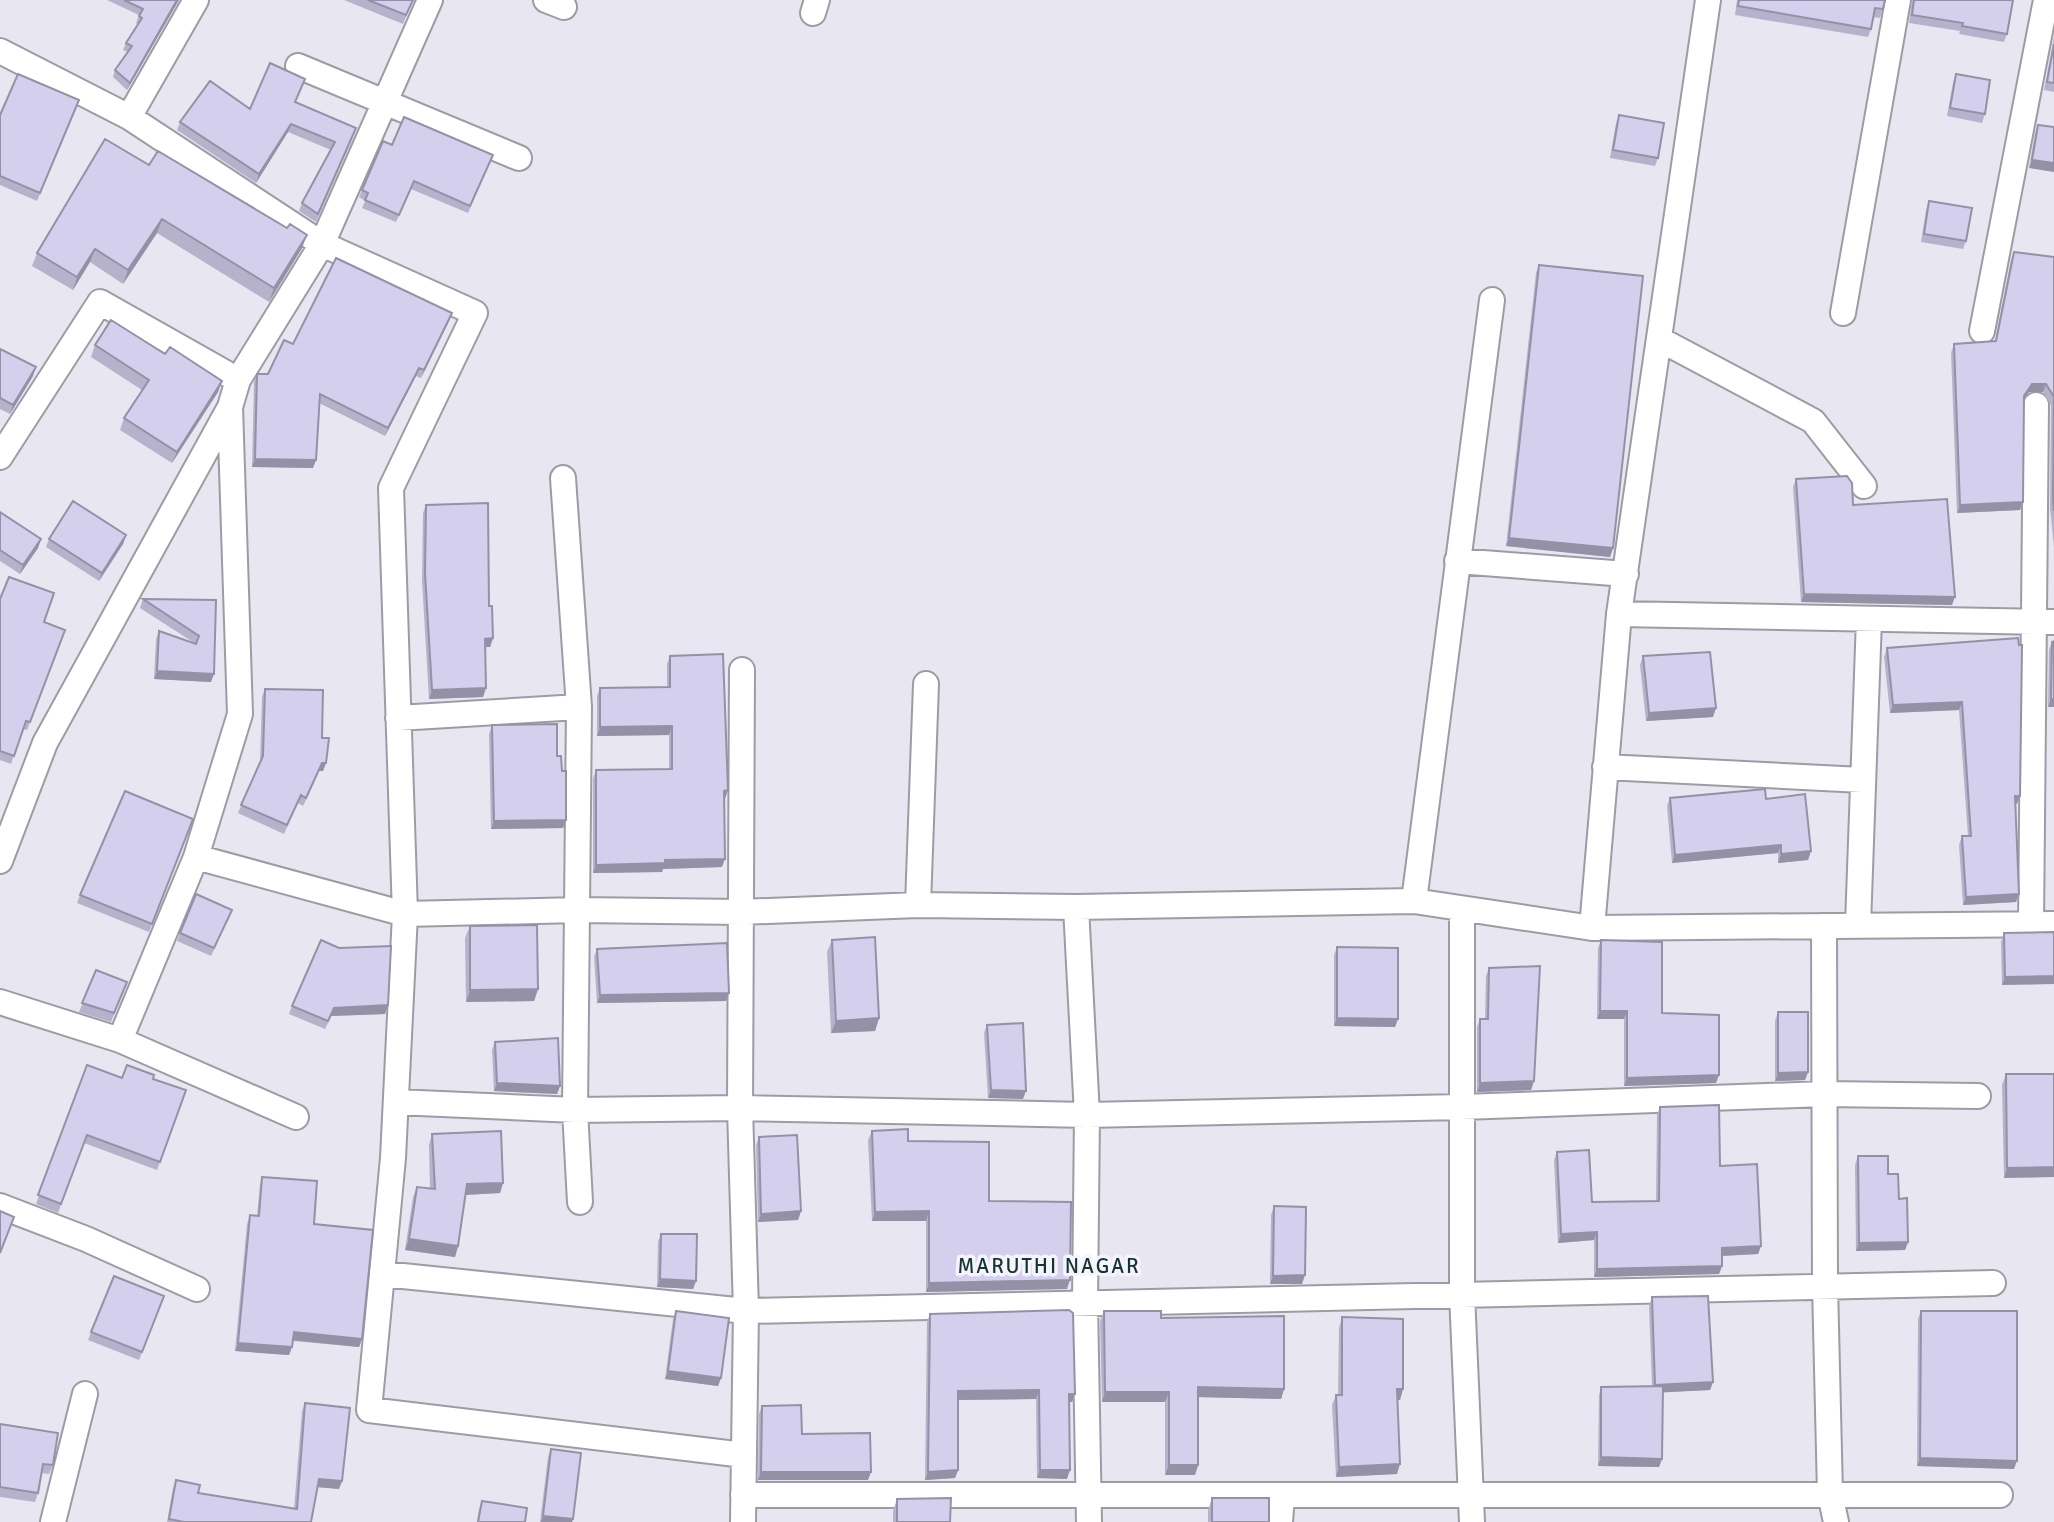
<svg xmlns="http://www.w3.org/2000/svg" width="2054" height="1522" font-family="Signika,sans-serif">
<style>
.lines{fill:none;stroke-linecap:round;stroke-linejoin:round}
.street-casing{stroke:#9d9ca5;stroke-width:28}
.street{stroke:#fff;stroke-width:24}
.wall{fill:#b6b2cc}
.shaded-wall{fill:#9491a6}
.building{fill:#d4cfed;stroke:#9491a6;stroke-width:2}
.labels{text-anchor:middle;stroke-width:7;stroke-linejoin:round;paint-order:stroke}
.neighbourhood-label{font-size:21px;letter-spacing:2px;fill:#15352f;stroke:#f5f4fe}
</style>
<rect width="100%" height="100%" fill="#e8e6f0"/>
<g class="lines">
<g class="street-casing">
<path id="street" d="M546,0L564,7
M813,13L817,0
M0,51L129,117L322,244L475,313L391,488L405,914L393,1158L369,1410L744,1455
M298,66L519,158
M129,117L196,0
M1843,313L1898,0
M1982,331L2046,0
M1659,339L1813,421L1864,486
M0,457L100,302L238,380
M563,478L579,707L575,1110L580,1202
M1457,561L1626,574
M1619,614L2054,622
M742,670L740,1108L746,1311L743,1522
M398,718L579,707
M1605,767L1862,780
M196,857L405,914L579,910L741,912L918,905L1076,907L1414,901L1592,928L2054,924
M0,861L45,743L230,407L238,380L322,244L430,0
M1414,901L1492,300
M918,905L926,684
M1076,907L1087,1115L1085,1303L1089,1522
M1462,910V1294L1472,1522
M2031,924L2036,405
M1858,925L1869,619
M1824,926L1825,1285L1830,1494L1836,1522
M1592,928L1619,614L1708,0
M0,1002L120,1040L296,1117
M120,1040L196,857L240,714L230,407
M396,1102L575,1110L740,1108L1087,1115L1462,1107L1824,1094L1978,1096
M0,1206L86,1239L197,1289
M383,1274L746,1311L1993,1283
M743,1495H2000
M53,1522L85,1394
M1280,1522L1282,1495"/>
</g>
<use href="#street" class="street"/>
</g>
<path class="wall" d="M107,0H179L127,90L113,77L115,70L128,52L123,50L126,43L138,24L136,23L139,15Z
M344,0H413L403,24Z
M1737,0H1885L1880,18L1873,17L1871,29L1868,37L1735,15Z
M1912,0H2013L2007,34L2004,42L1959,34L1960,31L1909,23Z
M2054,37V92L2044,90Z
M1956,74L1985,114L1982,123L1947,116L1953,83Z
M296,102L353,137L316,222L299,211L302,203L331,150L288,132L256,183L177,130L180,122L250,109Z
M76,108L37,201L0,185V115Z
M1619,115L1658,158L1655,166L1610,158L1616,123Z
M2038,125L2054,127L2029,168L2035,133Z
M392,145L490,162L468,213L411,189L396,222L362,208L365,201L359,197L362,190Z
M149,165L302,248L269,302L157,233L123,284L90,262L73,290L32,266L37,253Z
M1929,201L1966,241L1963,249L1921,242L1926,210Z
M2014,252L2054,257V547L2050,508L2051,405L2043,392H2029L2024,400L2023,502L2020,510L1957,513L1951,353L1954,344L1995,341L2011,260Z
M1539,265L1613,548L1610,557L1506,546L1536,273Z
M449,321L421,378L416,376L385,436L319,403L313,468L252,467L254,382L257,374H268L293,344Z
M95,345L222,381L218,392L172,463L120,430L124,418L142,390L91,357Z
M0,349L33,376L10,414L0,409Z
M1796,479L1853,505L1952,605L1801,602L1793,487Z
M426,505L489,606L493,638L490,647H485L486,688L483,697L429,699L422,581L423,513Z
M0,512L41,539L38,548L20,574L0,561Z
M126,535L123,544L99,581L46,547L49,539Z
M0,599L44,622L65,630L27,730L23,729L11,764L0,760Z
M143,599L216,600L211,682L154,679L156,639L159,631L196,644L140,608Z
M2018,638L2017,804H2016V902L1963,905L1959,845L1962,836H1968L1959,710L1890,713L1884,657L1887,648Z
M2054,641V707H2048L2049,650L2052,642Z
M670,656L725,799H724L722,867L663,869L662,872L593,873V779L596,770L669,769V735L597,736V696L600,688L667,687V664Z
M1643,656L1713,717L1646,721L1640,665Z
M265,689L322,738L326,763L323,771H319L303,806L298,803L284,834L238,813L260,762L262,697Z
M492,725L557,756L562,771L563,828L491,829L489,734Z
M1670,798L1766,799L1811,851L1808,860L1778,863V853L1672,863L1667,806Z
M193,819L149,932L77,903L80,895Z
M232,910L211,956L177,941L180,933Z
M470,926L538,989L534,1001L466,1002L465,938Z
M2054,932L2002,985L2001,942L2004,933Z
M832,940L879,1018L875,1031L831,1033L827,952Z
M1601,940L1662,1013L1716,1083L1624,1086V1019H1597L1598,948Z
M1337,947L1398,1019L1395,1027L1334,1026V955Z
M597,949L729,993L726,1001L597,1003L594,957Z
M1489,968L1534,1081L1531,1090L1477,1092V1027L1480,1019H1485L1486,976Z
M96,970L127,982L111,1022L79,1012Z
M292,1006L385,1014L331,1016L325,1029L289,1014Z
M1778,1012L1808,1072L1805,1080L1775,1081V1021Z
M987,1025L1023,1099L988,1098L984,1033Z
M495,1042L560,1086L557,1094L494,1091L492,1050Z
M87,1065L122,1078L153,1079L186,1090L157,1170L84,1143L58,1213L36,1204Z
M2006,1074H2054L2004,1178L2002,1085Z
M1660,1107L1720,1166L1761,1246L1758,1254L1722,1256V1266L1719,1274L1594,1277V1240L1558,1243L1554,1160L1557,1152L1592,1202L1656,1201L1657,1115Z
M872,1131L908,1141L1067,1289L926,1292V1221H872L868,1140Z
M432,1134L503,1183L500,1193L466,1195L458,1246L455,1257L405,1250L413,1197L417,1187L430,1189L429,1145Z
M759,1137L801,1211L798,1220L758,1222L756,1145Z
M1858,1156L1888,1174L1899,1199L1908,1242L1905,1250L1856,1251L1855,1165Z
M262,1177L314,1224L362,1339L359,1347L293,1341L292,1347L289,1355L235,1351L247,1224L250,1215L257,1216L260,1185Z
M1274,1206L1302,1284H1270L1271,1215Z
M661,1234L696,1281L693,1289L657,1287L658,1242Z
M114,1276L164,1296L139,1360L88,1340Z
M1652,1297L1713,1382L1710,1390L1663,1392L1662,1459L1659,1467L1598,1466L1599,1395L1601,1387L1652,1386L1649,1306Z
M676,1311L721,1378L718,1386L665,1379L673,1319Z
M1104,1311L1284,1389L1281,1399L1198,1397V1465L1195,1475H1165V1402H1102L1100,1321Z
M1921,1311L2014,1469L1917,1466L1918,1319Z
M930,1314L1075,1394L1072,1402H1069L1067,1479L1037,1478L1036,1399L958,1400V1470L955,1478L925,1480L927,1322Z
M1342,1317L1403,1389L1400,1400H1397V1474L1336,1477L1332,1405L1336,1395H1338L1339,1328Z
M305,1403L342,1481L339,1489L318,1487L311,1522H167L173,1488L176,1480L198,1493L294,1509L302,1411Z
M762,1406L802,1434L868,1480H758L759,1414Z
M0,1424L53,1465L49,1474L41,1473L38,1493L35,1502L0,1497Z
M551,1449L573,1519L572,1522H540L548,1457Z
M1212,1498L1269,1522H1208V1510Z
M897,1499L950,1522H893V1511Z
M482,1501L525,1522H477L479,1509Z"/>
<path class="shaded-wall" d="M177,0H179L127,90L130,83Z
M291,124L288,132L256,183L259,174Z
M2032,160L2054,163V172L2029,168Z
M162,219L157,233L123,284L128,270Z
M307,235L302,248L269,302L274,288Z
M95,249L90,262L73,290L77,277Z
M452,313L449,321L421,378L424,370Z
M36,367L33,376L10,414L13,405Z
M419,368L416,376L385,436L388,428Z
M222,381L218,392L172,463L177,452Z
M2032,384H2046L2043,392H2029L2021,404L2024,396Z
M255,459L316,460L313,468L252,467Z
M2023,502L2020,510L1957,513L1960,505Z
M126,535L123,544L99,581L102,573Z
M1509,538L1613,548L1610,557L1506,546Z
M41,539L38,548L20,574L23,565Z
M1804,594L1955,597L1952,605L1801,602Z
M493,638L490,647H482L485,639Z
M157,671L214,674L211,682L154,679Z
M486,688L483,697L429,699L432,690Z
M2051,699H2054V707H2048Z
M1962,702L1959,710L1890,713L1893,705Z
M1716,708L1713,717L1646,721L1649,713Z
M672,726L669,735L597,736L600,727Z
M322,763H326L323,771H319L303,806Z
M728,790L725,799H721L724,791Z
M2015,796H2020L2017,804H2012Z
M566,820L563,828L491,829L494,821Z
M1781,845L1778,853L1672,863L1675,855Z
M1811,851L1808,860L1778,863L1781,854Z
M725,859L722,867L663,869L662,872L593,873L596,865L665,860Z
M2019,894L2016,902L1963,905L1966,897Z
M2054,976V984L2002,985L2005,977Z
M538,989L534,1001L466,1002L470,990Z
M729,993L726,1001L597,1003L600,995Z
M388,1005L385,1014L331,1016L325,1029L334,1008Z
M1600,1011H1627L1624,1019H1597Z
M879,1018L875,1031L831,1033L836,1021Z
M1337,1018L1398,1019L1395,1027L1334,1026Z
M1808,1072L1805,1080L1775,1081L1778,1073Z
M1719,1075L1716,1083L1624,1086L1627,1078Z
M1534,1081L1531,1090L1477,1092L1480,1083Z
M497,1083L560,1086L557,1094L494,1091Z
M991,1090L1026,1091L1023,1099L988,1098Z
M2054,1167V1177L2004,1178L2007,1168Z
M503,1183L500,1193L463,1195L467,1184Z
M801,1211L798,1220L758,1222L761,1214Z
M929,1211L926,1221H872L875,1212Z
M1597,1232L1594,1240L1558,1243L1561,1234Z
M409,1239L458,1246L455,1257L405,1250Z
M1908,1242L1905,1250L1856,1251L1859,1243Z
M1761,1246L1758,1254L1719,1256L1722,1248Z
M1722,1266L1719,1274L1594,1277L1597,1269Z
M1305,1275L1302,1284H1270L1273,1276Z
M660,1279L696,1281L693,1289L657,1287Z
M1070,1280L1067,1289L926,1292L929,1283Z
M294,1332L362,1339L359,1347L291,1340Z
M238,1343L292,1347L289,1355L235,1351Z
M668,1371L721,1378L718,1386L665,1379Z
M1713,1382L1710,1390L1652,1393L1655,1385Z
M1198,1387L1284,1389L1281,1399L1195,1397Z
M1397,1389H1403L1400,1400H1393Z
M1039,1390L1036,1399L955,1400L958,1391Z
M1105,1392H1169L1165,1402H1102Z
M1069,1394H1075L1072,1402H1066Z
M1601,1457L1662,1459L1659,1467L1598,1466Z
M1920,1458L2017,1461L2014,1469L1917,1466Z
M1400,1464L1397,1474L1336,1477L1339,1467Z
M1169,1465H1198L1195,1475H1165Z
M958,1470L955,1478L925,1480L928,1472Z
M1040,1470H1070L1067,1479L1037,1478Z
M761,1472H871L868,1480H758Z
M319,1479L342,1481L339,1489L316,1487Z
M543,1516L573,1519L572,1522H541Z"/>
<path class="building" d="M124,0H177L130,83L115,70L132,46L126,43L142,18L139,16L143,9Z
M368,0H413L406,15Z
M1739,0H1885L1883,9L1875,8L1871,29L1738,6Z
M1914,0H2013L2007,34L1962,26L1963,23L1912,15Z
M2054,44V83L2047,82Z
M270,63L305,79L295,102L356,128L318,214L302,203L335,142L291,124L259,174L180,122L210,81L250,109Z
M18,74L79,100L40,193L0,176V115Z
M1956,74L1990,80L1985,114L1950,108Z
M1619,115L1664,123L1658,158L1613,150Z
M404,117L493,155L470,206L414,181L399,215L365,200L368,193L362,190L383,141L392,145Z
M2038,125L2054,127V163L2032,160Z
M105,139L149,165L158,151L287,228L290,224L307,235L274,288L162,219L128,270L95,249L77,277L37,253Z
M1929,201L1972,208L1966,241L1924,234Z
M2014,252L2054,257V511L2053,500L2054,397L2046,384H2032L2024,396L2023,502L1960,505L1954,344L1996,341Z
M336,258L452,313L424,370L419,368L388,428L320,394L316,460L255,459L257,374H268L284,340L293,344Z
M1539,265L1643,276L1613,548L1509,538Z
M111,320L165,354L170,347L222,381L177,452L124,418L149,380L95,345Z
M0,349L36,367L13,405L0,398Z
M1847,476L1852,483L1853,505L1947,499L1955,597L1804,594L1796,479Z
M73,501L126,535L102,573L49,539Z
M488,503L489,606H492L493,638L485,639L486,688L432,690L425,573L426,505Z
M0,512L41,539L23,565L0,550Z
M9,577L54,593L44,622L65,630L30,722L26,721L14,756L0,751V599Z
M143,599L216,600L214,674L157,671L159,631L196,644L199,636Z
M2018,638L2019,645H2022L2020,796H2015L2019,894L1966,897L1962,836H1971L1962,702L1893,705L1887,648Z
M2054,641V699H2051L2052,642Z
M1710,652L1716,708L1649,713L1643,656Z
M723,654L728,790L724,791L725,859L665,860V863L596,865V770L672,769V726L600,727V688L670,687V656Z
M265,689L323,690L322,738H329L326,763H322L306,798L301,795L287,825L241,805L263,756Z
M557,724V756H561L562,771H566V820L494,821L492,725Z
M1765,789L1766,799L1805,794L1811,851L1781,854V845L1675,855L1670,798Z
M125,791L193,819L152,924L80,895Z
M196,894L232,910L214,948L180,933Z
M537,925L538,989L470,990V926Z
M2054,932V976L2005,977L2004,933Z
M875,937L879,1018L836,1021L832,940Z
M321,940L339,948L391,946L388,1005L334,1008L328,1021L292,1006Z
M1601,940L1662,942V1013L1719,1015V1075L1627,1078V1011H1600Z
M727,943L729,993L600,995L597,949Z
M1337,947L1398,948V1019L1337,1018Z
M1540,966L1534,1081L1480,1083V1019H1488L1489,968Z
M96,970L127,982L114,1013L82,1003Z
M1778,1012H1808V1072L1778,1073Z
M1023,1023L1026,1091L991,1090L987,1025Z
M558,1038L560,1086L497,1083L495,1042Z
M87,1065L122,1078L127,1065L154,1075L153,1079L186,1090L160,1162L87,1135L61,1204L38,1195Z
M2006,1074H2054V1167L2007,1168Z
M1719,1105L1720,1166L1757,1164L1761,1246L1722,1248V1266L1597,1269V1232L1561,1234L1557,1152L1589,1150L1592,1202L1659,1201L1660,1107Z
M908,1129V1141L989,1142V1201L1071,1202L1070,1280L929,1283V1211L875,1212L872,1131Z
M501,1131L503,1183L467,1184L458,1246L409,1239L417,1187L435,1189L432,1134Z
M797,1135L801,1211L761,1214L759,1137Z
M1858,1156H1888V1174H1898L1899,1199L1907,1198L1908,1242L1859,1243Z
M262,1177L317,1181L314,1224L373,1230L362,1339L294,1332L292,1347L238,1343L250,1215L259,1216Z
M1274,1206L1306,1207L1305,1275L1273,1276Z
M0,1211L14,1217L0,1253Z
M661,1234H697L696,1281L660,1279Z
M114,1276L164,1296L142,1352L91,1332Z
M1708,1296L1713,1382L1655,1385L1652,1297Z
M1069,1310L1073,1313L1075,1394H1069L1070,1470H1040L1039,1390L958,1391V1470L928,1472L930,1314Z
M676,1311L729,1318L721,1378L668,1371Z
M1104,1311H1161V1318L1284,1316V1389L1198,1387V1465H1169V1392H1105Z
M1921,1311H2017V1461L1920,1458Z
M1342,1317L1403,1319V1389H1397L1400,1464L1339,1467L1336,1395H1342Z
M1663,1386L1662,1459L1601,1457V1387Z
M305,1403L350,1408L342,1481L319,1479L311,1522H184L169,1519L176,1480L200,1485L198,1493L297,1509Z
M801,1405L802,1434L870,1433L871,1472H761L762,1406Z
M0,1424L58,1433L53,1465L43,1464L38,1493L0,1487Z
M551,1449L581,1453L573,1519L543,1516Z
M951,1498L950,1522H897V1499Z
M1212,1498H1269V1522H1212Z
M482,1501L527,1508L525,1522H478Z"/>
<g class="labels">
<g class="neighbourhood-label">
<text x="1049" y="1273">MARUTHI NAGAR</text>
</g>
</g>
</svg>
